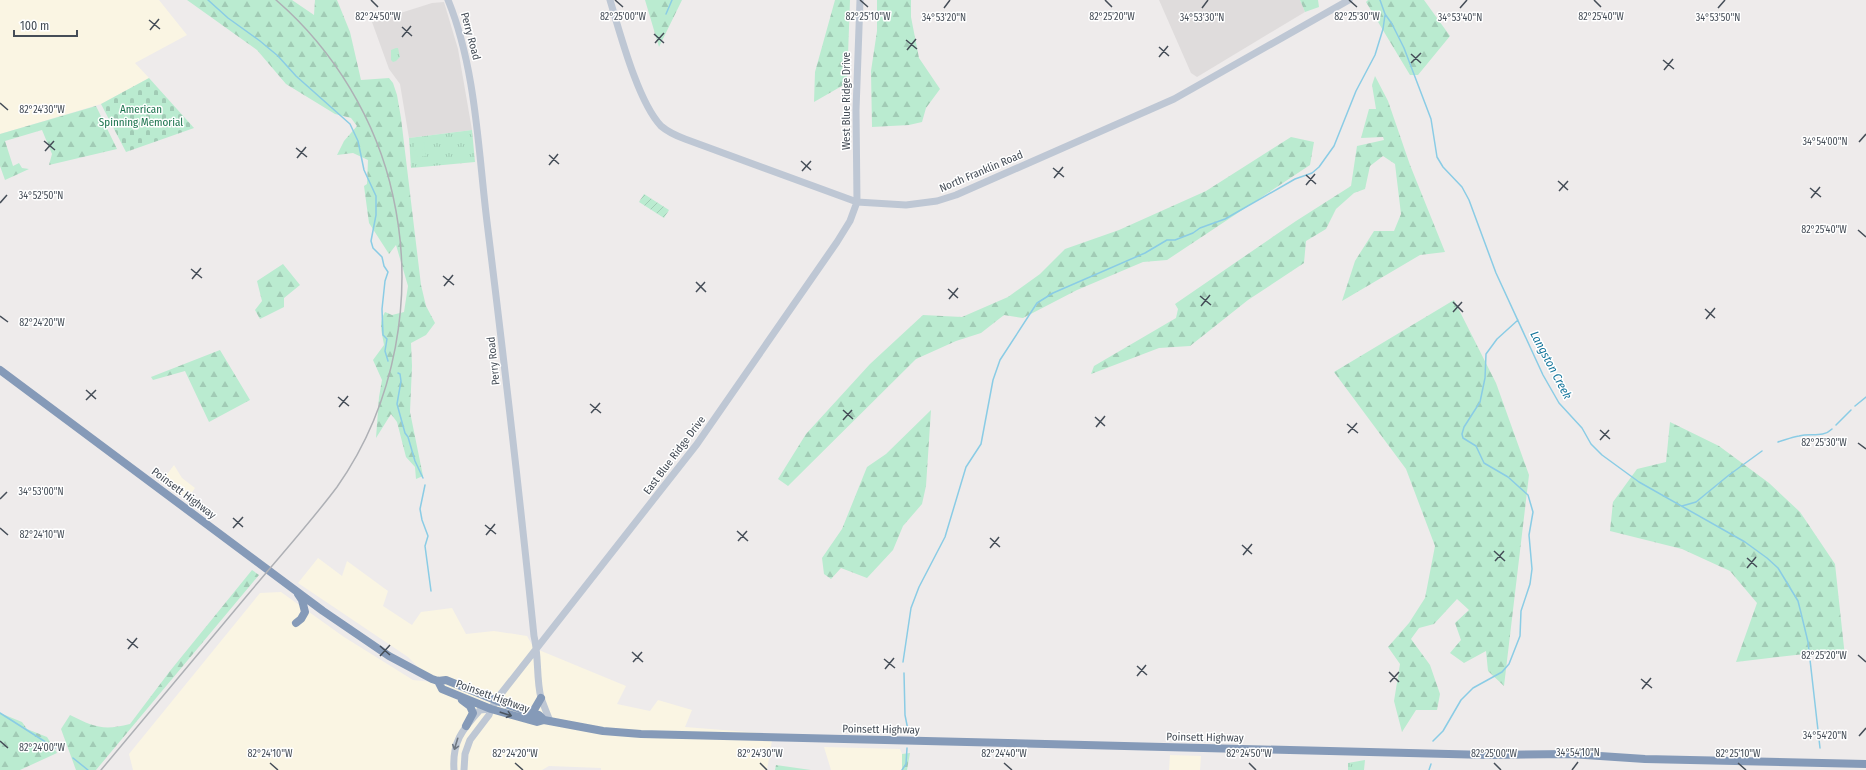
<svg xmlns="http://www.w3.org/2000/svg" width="1866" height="770" font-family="'Fira Sans Condensed',sans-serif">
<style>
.commercial{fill:#faf5e3}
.education{fill:#dfdcdc}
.grass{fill:url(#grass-tufts)}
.forest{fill:url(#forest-firs)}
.cemetery{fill:url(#cemetery-stones)}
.garden{fill:url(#garden-furrows)}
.pitch{fill:#baebd0}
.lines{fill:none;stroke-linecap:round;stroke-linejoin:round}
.stream{stroke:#8acce5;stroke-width:1.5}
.secondary{stroke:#bec7d4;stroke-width:7}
.highway{stroke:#859ab8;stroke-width:8}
.rail{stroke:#aeb0b5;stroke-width:1.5}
.oneway{stroke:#4b5561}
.oneway2{stroke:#6f7883}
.ticks{fill:none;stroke:#454d57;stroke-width:1.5}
.labels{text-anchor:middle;stroke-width:3;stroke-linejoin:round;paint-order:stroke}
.street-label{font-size:11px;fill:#454d57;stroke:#fff}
.park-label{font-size:11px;fill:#1b734d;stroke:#fff}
.water-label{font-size:12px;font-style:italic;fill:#14759b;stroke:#fff}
.ticks-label{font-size:10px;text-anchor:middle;fill:#454d57;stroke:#fff;stroke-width:3;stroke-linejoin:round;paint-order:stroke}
</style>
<defs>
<pattern id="grass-tufts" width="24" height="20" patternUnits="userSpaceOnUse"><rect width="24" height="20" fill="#baebd0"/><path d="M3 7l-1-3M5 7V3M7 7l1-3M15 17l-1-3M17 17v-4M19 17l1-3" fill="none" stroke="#a1cbb5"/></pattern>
<pattern id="forest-firs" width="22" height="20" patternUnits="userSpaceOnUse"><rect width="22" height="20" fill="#baebd0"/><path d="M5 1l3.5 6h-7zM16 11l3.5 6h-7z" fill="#a1cbb5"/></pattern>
<pattern id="cemetery-stones" width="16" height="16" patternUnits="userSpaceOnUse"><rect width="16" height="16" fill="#baebd0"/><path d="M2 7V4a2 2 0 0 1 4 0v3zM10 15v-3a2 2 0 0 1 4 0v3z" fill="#a1cbb5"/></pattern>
<pattern id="garden-furrows" width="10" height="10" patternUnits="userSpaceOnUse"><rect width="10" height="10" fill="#baebd0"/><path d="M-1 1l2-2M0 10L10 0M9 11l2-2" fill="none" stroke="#a1cbb5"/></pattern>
</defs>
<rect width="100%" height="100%" fill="#eeebeb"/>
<path class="commercial" d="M0,0H159L187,35L135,63L149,78L101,104L0,134Z
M174,465L182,478L195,488L187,500L162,481Z
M318,558L342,576L347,561L388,591L383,606L412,625L421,612L452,608L466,634L494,631L527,636L534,648L626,686L617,704L650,711L658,700L692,710L685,727L773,734L767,770H601V768L549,766L542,770H133L129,754L260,593L281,592L344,637L413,680L433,682L408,657L298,583Z
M824,747L900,749L902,754V770H831Z
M1170,755L1201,756L1200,770H1169Z"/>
<path class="education" d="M1159,0H1300L1305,12L1197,77L1191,73Z
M444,2L458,49L472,130L409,138L400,84L389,69L372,22L432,3Z"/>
<path class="grass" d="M396,48H398L400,57L396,61L393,62L391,60V50Z
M472,130L475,162L411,168L409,138Z
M1365,760L1364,770H1348V763Z"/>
<path class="forest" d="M187,0H292L314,15L315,0H337L350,32L361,80L389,78L393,83L397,95L401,118L421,285L426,306L435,323L426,335L411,343L412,366L410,412L423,476L416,479L415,467L406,457L397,422L391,414L376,438L379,397L382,380L373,360L384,345C382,332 378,324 385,312L392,315L404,312L408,286L396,245L389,254L369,223L364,186L367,184L368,160L353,153L337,155L344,141L357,126L351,118L335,114L286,84L257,50Z
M645,0H682L659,47Z
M835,0H850L847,83L814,102L815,72Z
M877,0H911V17L919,58L940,89L926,108L922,122L909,125L872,127L871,71L877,31Z
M1300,0H1318L1319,7L1305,12Z
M1368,0H1424L1450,36L1418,75H1410L1366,2Z
M1375,76L1388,101L1410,165L1445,252L1420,255L1342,301L1355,261L1374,231H1394L1401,214L1395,164L1383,156L1370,166L1365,189L1354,193L1336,209L1326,229L1306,241L1304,263L1248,300L1190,346L1159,348L1091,374L1094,366L1176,318L1178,309L1175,304L1296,221L1351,186L1357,146L1384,140L1383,137L1361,138L1369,109H1376L1372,85Z
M96,106L117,149L49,165L52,154L42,130L5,141L13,166L19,163L22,168L29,169L5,180L0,166V134Z
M1291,137L1314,142L1310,165L1167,260L1143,262L1077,290L1023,318L1004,315L981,333L956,341L916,359L788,486L778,479L806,434L870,364L923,315L962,317L1008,297L1040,274L1065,249L1119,230L1206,191Z
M283,264L300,285L284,298V307L260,319L255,310L262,301L257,281Z
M1454,300L1496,383L1529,475L1504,686L1488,671L1486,651L1464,663L1450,653L1461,640L1455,623L1469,610L1457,599L1434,624L1419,628L1411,639L1430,665L1440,694L1437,710H1416L1402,732L1394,701L1400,664L1388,647L1409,623L1425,598L1435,546L1406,469L1334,372Z
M220,350L250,400L209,422L185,371L153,380L151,377Z
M931,410L926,486L922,504L903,526L893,550L867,578L841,568L831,579L824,574L822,558L842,529L867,467L886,454Z
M1670,422L1719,446L1769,483L1800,512L1835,564L1845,657L1839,650L1736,662L1757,603L1730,571L1682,549L1610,531L1613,502L1637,469L1666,462Z
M252,570L259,575L96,770H76L61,729L70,715C94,727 103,731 130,724L170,671Z
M0,713L22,722L27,729L47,737L57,753L20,770H0Z
M910,753L907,770H902V754Z
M776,765L811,770H775Z"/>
<path class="cemetery" d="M149,78L194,128L126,152L101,104Z"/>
<path class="garden" d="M644,194L669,210L664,218L639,202Z"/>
<path class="pitch" d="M424,142L425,149L414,150V143Z
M425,150L426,156L415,157V151Z"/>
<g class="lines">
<path class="stream" d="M208,0L228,18L260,41L278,56L296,76L350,124L358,141L364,170L376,196V215L371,241L373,248L382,257L384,266L388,272L385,281L382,309L383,335L387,339L385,351L388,361
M1380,0L1385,14L1392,24L1404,48L1431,119L1437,157L1443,167L1462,187L1469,200L1496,273L1543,375L1559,403L1582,428L1591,444L1602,455L1639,482L1745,542L1767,558L1778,568L1798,601L1801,613L1808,642L1820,748
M666,14L672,0
M398,373L400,374L401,381L397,404L405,433L408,437L415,461L423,478
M1855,406L1866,397
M1836,425L1851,410
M1778,442C1785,440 1792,437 1799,436C1811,433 1823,438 1832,429
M425,485L420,509L422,520L428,536L425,546L431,591
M1682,506L1696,502L1729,475L1762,451
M903,662L911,608L919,587L945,537L966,467L981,444L993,380L1000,360L1037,303L1053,293L1145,253L1167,240H1175L1193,233L1200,228L1225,219L1295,179L1312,173L1319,167L1334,146L1356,91L1375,55L1383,29L1385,15
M904,673L905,715L908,730
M0,713L55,748
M1433,741L1443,731L1461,700L1473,688L1502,672L1509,664L1520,636L1521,611L1530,584L1532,569L1529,535L1533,512L1528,495L1508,477L1484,463L1476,446L1463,438L1462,434L1464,427L1480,402L1485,378L1486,354L1497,339L1518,320
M73,758L88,770
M902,770L906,764L907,748
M1429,770L1431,764"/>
<path class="secondary" d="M448,0C476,68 478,149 487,222C504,360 520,498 534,636C539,656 536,678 541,698C544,706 547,714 550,721
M610,0C620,33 638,102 661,126C668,132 677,136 685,139L857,202L906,205L937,201L956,195L1174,99L1349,0
M454,770C452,742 462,730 480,710L490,709
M464,770L465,754L470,740L489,715L491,709L500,695L697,444L837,242L850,221L857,202L856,110L860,0"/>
<path class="highway" d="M0,370L323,611L389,656L432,679L438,681L446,680L505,704L539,715L544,720L603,731L641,734L1488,755L1570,754L1645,759L1866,764
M296,623L301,619L305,612L302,600L298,594
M438,681L442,689L491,709L537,722L544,720
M462,700L470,706L473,713L466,726
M528,712L534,710L541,698"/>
<path class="rail" d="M101,770C151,711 200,651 250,592C279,557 310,523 337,487C396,403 415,295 393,196C377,121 334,50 276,0"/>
</g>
<defs><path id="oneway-shaft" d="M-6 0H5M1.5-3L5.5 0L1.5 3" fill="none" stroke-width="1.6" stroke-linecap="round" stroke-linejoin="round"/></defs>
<use class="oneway" href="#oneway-shaft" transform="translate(506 714) rotate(18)"/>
<use class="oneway2" href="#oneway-shaft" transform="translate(456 744) rotate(107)"/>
<path class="ticks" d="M371,0L378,7M615,0L623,7M860,0L868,7M1105,0L1112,7M1349,0L1357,7M1594,0L1601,7M944,8L950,0M1202,8L1208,0M1460,8L1467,0M1718,8L1725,0M149,20L160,29M402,27L412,36M150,30L159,19M654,34L664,43M402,37L411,26M906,40L917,49M655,43L664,33M1159,47L1169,56M907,50L916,39M1411,54L1421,63M1159,57L1168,46M1663,60L1674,69M1411,63L1421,53M1664,70L1673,59M0,103L8,110M44,141L55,150M1859,142L1866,134M296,148L307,157M45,151L54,141M549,155L559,164M297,158L306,147M801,161L811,170M549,165L558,154M1053,168L1064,177M802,171L811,161M1306,175L1316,184M1054,178L1063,167M1558,181L1568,190M1306,185L1315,174M1810,188L1821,197M1559,191L1568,181M1811,198L1820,187M0,203L7,195M1858,230L1866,237M191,269L202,278M443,276L454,285M192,279L201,268M696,282L706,292M444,286L453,275M948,289L958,298M696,292L705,282M1200,296L1211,305M949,299L958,288M1453,302L1463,312M1201,306L1210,295M1705,309L1715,318M1453,312L1462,302M0,316L8,322M1706,319L1715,308M86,390L96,399M338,397L349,406M86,400L96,390M590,404L601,413M339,407L348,396M843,410L853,419M591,413L600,403M1095,417L1105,426M843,420L852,410M1347,424L1358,433M1096,427L1105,416M1600,430L1610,439M1348,433L1357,423M1600,440L1609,430M1858,443L1866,449M0,499L7,492M233,518L243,527M485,525L496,534M0,528L8,535M233,528L243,517M737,531L748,541M486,535L495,524M990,538L1000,547M738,541L747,531M1242,545L1252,554M990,548L999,537M1494,551L1505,561M1243,555L1252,544M1747,558L1757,567M1495,561L1504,551M1747,568L1756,557M127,639L138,648M380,646L390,655M128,649L137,638M632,652L643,662M1858,655L1866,662M380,656L390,645M884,659L895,668M633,662L642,652M1137,666L1147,675M885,669L894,658M1389,672L1399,682M1137,676L1146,665M1641,679L1652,688M1390,682L1399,672M1642,689L1651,678M1859,736L1866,728M0,741L8,748M270,763L278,770M515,763L523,770M760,763L767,770M1004,763L1012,770M1249,763L1256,770M1494,763L1501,770M1738,763L1746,770M1572,770L1578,762"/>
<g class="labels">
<g class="street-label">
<text transform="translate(471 36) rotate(75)" y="4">Perry Road</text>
<text transform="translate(846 101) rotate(-90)" y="4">West Blue Ridge Drive</text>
<text transform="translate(981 171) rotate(-23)" y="4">North Franklin Road</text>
<text transform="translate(493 361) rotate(-96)" y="4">Perry Road</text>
<text transform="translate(674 455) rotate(-53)" y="4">East Blue Ridge Drive</text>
<text transform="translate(184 493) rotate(37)" y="4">Poinsett Highway</text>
<text transform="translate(493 696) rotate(20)" y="4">Poinsett Highway</text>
<text transform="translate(881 729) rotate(1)" y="4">Poinsett Highway</text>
<text transform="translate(1205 737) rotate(1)" y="4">Poinsett Highway</text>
</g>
<g class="park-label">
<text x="141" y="113">American<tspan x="141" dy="13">Spinning Memorial</tspan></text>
</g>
<g class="water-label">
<text transform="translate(1551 365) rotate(62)" y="4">Langston Creek</text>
</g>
</g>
<g class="ticks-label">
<text x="1601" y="20">82°25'40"W</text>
<text x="378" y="20">82°24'50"W</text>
<text x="623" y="20">82°25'00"W</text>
<text x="868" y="20">82°25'10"W</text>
<text x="1112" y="20">82°25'20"W</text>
<text x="1357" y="20">82°25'30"W</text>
<text x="944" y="21">34°53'20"N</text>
<text x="1202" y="21">34°53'30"N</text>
<text x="1460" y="21">34°53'40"N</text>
<text x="1718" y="21">34°53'50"N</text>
<text x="42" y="113">82°24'30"W</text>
<text x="1825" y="145">34°54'00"N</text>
<text x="41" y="199">34°52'50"N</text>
<text x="1824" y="233">82°25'40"W</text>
<text x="42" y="326">82°24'20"W</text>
<text x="1824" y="446">82°25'30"W</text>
<text x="41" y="495">34°53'00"N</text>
<text x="42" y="538">82°24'10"W</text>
<text x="1824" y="659">82°25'20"W</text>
<text x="1825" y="739">34°54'20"N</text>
<text x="42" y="751">82°24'00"W</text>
<text x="1578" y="756">34°54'10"N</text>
<text x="270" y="757">82°24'10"W</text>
<text x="515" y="757">82°24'20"W</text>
<text x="760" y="757">82°24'30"W</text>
<text x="1004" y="757">82°24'40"W</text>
<text x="1249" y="757">82°24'50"W</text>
<text x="1494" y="757">82°25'00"W</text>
<text x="1738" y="757">82°25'10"W</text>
</g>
<path d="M14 30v6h63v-6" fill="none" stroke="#454d57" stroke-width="2"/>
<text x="20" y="30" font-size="12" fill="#454d57" stroke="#ffffff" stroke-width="3" paint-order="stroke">100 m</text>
</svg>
